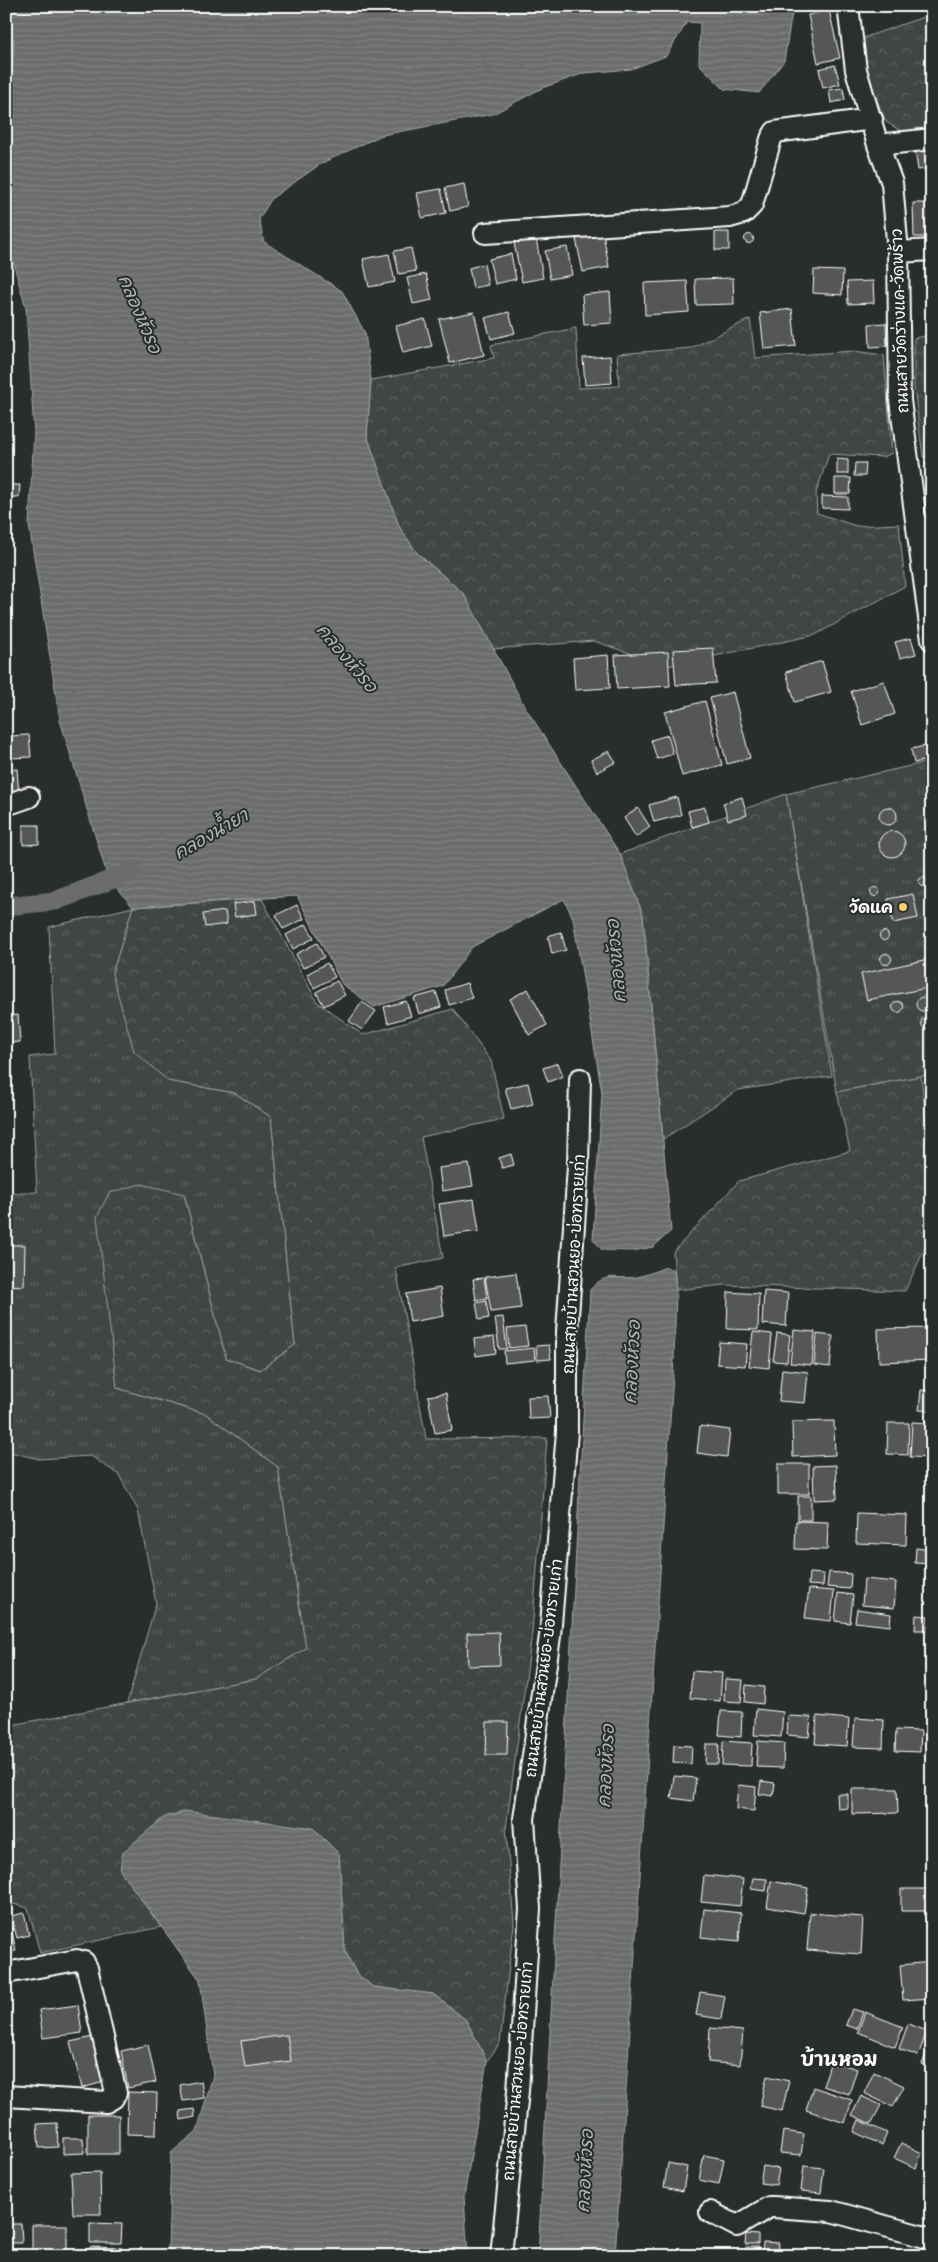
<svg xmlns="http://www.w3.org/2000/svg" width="938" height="2262" font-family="Dekko,'Playpen Sans Thai',sans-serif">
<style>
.grass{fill:url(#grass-tufts);stroke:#a0a2a2}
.forest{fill:url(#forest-crowns);stroke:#a0a2a2}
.water{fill:url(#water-rules);stroke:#a6a7a7}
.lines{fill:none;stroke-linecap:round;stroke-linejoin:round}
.canal{stroke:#6a6c6d;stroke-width:19}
.building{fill:#555758;stroke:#fff}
.street-casing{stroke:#fff;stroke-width:24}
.street{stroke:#2a2d2e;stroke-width:20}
.poi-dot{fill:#ffd166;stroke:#2a2d2e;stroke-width:2}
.labels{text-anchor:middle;stroke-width:4;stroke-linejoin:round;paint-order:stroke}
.street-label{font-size:16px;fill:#fff;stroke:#2a2d2e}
.poi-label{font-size:16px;font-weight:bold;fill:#fff;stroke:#2a2d2e;text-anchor:end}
.water-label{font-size:18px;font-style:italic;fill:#b4b6b6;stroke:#2a2d2e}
.quarter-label{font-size:19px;font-weight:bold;fill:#fff;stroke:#2a2d2e}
</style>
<defs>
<pattern id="grass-tufts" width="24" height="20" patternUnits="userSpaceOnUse" patternTransform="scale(1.25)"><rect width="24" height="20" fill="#414445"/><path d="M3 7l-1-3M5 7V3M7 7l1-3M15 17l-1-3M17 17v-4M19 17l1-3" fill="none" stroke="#5e6061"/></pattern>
<pattern id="forest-crowns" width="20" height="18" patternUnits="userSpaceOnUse" patternTransform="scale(1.25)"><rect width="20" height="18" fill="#414445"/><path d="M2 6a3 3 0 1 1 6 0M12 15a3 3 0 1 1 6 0" fill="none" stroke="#5e6061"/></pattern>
<pattern id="water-rules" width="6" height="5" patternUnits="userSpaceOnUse" patternTransform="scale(1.25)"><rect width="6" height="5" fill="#6a6c6d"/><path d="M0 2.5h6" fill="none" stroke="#808283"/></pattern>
</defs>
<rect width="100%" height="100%" fill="#2a2d2e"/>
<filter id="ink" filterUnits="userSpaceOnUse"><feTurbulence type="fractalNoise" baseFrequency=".02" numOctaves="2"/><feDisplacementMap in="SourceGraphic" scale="10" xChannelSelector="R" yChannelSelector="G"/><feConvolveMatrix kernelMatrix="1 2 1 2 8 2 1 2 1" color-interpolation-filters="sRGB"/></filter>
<g filter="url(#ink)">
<path class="grass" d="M6,20L14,43L9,103H6Z
M932,761V1074L837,1092L786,794Z
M133,907L112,974L168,1081L235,1093L271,1117L295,1345L260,1370L226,1358L184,1194L117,1388L206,1414L278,1467L306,1648L256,1679L127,1703L156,1603L138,1510L119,1475L91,1456L39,1459L6,1451V1194L37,1192L30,1057L55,1054L49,927Z"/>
<path class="forest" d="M932,14V128L901,131L886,122L862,65L860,39Z
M750,319L755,358L853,351L884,355L892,453L883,457L829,454L816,493L817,513L856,526L899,524L905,586L815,635L667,666L594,641L493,649L464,594L417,553L399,527L367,436L371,380L494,358L491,345L576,328L579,388L619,386L617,354L691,348Z
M932,335V456L923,457L914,388V338Z
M786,794L832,1076L738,1090L663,1139L643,915L620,854Z
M262,899L317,1002L363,1035L453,1009L491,1061L504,1119L421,1137L443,1258L396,1268L426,1439L547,1438L532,1633L506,1828L514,1924L500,2043L487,2061L466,2020L433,1994L373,1987L356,1973L345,1951L339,1854L120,1870L161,1927L40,1953L28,1908L6,1902V1726L256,1679L306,1648L278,1467L206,1414L117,1388L97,1217L109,1193L141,1184L184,1194L226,1358L260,1370L295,1345L271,1117L235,1093L168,1081L134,1051L112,974L133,907Z
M921,1076L928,1139H932V1244L925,1248L905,1291L724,1285L676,1290L673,1252L739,1181L850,1151L837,1092Z"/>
<path class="water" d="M6,6H793L784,61L759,93L724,89L699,64L700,23L687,22L666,56L631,69L585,73L542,88L493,114L382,135L322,163L272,198L259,219L264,242L342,291L365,333L371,380L367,436L399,526L417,553L464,594L525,707L620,854L643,915L671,1231L653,1247L633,1251L602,1250L593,1239L602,1093L573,918L564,899L472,947L443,986L374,1007L342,984L297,896L133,907L108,878L60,720L29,525L34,432L26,308L6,237V127L14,43L6,20Z
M666,1267L674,1271L676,1290L674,1360L615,2256H538L590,1290C605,1271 616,1280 636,1277C647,1275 656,1271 666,1267Z
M185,1811L313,1828L339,1854L345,1951L356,1973L373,1987L433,1994L466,2020L487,2061L464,2197L468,2256H169L168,2249L171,2153L197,2131L213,2075L200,1980L120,1870L123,1852L163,1818Z"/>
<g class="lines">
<path class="canal" d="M6,906L55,901L134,871"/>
</g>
<path class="building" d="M829,10L840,58L818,63L808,15Z
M835,65L840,84L823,88L819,69Z
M843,88L845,100L831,103L829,90Z
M932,146V168L918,170L915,149Z
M464,184L468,207L450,211L445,188Z
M441,189L446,213L422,218L417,193Z
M913,203H932V237H914Z
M715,232H729V250H715Z
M603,234L609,267L583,272L576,239Z
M744.5 239a4.5 4.5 0 1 1 9 0a4.5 4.5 0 1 1-9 0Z
M536,238L543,278L522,282L514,243Z
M567,247L572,275L550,279L545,251Z
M411,248L416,271L399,274L394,251Z
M389,254L395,282L369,287L363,259Z
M511,254L516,279L495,284L489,259Z
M484,264L488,285L473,288L469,268Z
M814,270L843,271L842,295L813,293Z
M426,274L432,300L413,304L407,278Z
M733,278L734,304L696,305L695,279Z
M687,281L689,312L645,315L644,283Z
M873,281L874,303L848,304L847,282Z
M610,292L612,323L584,325L582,295Z
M792,309L796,346L764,349L760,313Z
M474,312L484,355L450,363L439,319Z
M509,312L515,333L491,339L485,318Z
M425,319L432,346L403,353L396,326Z
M886,323L887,346L870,347L869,324Z
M610,356L612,383L585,385L583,358Z
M837,459L848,460V474H837Z
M932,462V483H931L926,463Z
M855,463H866L865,476H854Z
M835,478H851L850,494H835Z
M6,485H20L19,497H6Z
M822,496L848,497V509L822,508Z
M911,638L916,654L900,658L895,642Z
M713,648L716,683L676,685L673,650Z
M668,652L670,686L617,689L615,655Z
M608,655L610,688L575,690L573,658Z
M822,661L831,692L795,702L786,672Z
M884,681L895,714L862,725L851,691Z
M733,692L750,758L727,764L710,698Z
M705,701L722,765L682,776L665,712Z
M29,735L31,757L10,758L9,736Z
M668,735L673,754L657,759L651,740Z
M930,745L932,759L914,763L911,749Z
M609,751L616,762L597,772L591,760Z
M17,769L19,795L6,796V770Z
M677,797L681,815L654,822L649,805Z
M742,797L747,815L728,820L723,803Z
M879 816a9 9 0 1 1 18 0a9 9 0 1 1-18 0Z
M705,807L709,822L692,827L688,811Z
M638,808L650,827L636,837L624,818Z
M23,825H39V844L23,845Z
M879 844a13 13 0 1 1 26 0a13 13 0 1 1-26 0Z
M918.5 882a4.5 4.5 0 1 1 9 0a4.5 4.5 0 1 1-9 0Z
M870.5 892a4.5 4.5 0 1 1 9 0a4.5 4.5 0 1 1-9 0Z
M913,894L918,918L893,923L888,899Z
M255,901L257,914L235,917L233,904Z
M297,905L304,919L283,929L276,915Z
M225,911L227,924L205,927L203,914Z
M306,924L314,938L293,949L286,935Z
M879.5 936a4.5 4.5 0 1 1 9 0a4.5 4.5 0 1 1-9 0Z
M561,932L566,950L552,954L548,936Z
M317,943L324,957L303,968L296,954Z
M880.5 959a5.5 5.5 0 1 1 11 0a5.5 5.5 0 1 1-11 0Z
M929,959L932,987L867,1000L861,974Z
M327,963L335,977L314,988L307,974Z
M337,981L345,995L324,1006L316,992Z
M467,983L472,998L449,1005L445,990Z
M528,989L547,1025L529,1035L510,999Z
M436,992L441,1007L419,1014L414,998Z
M916 1004a7 7 0 1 1 14 0a7 7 0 1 1-14 0Z
M406,1001L411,1016L388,1023L384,1007Z
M892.5 1007a5.5 5.5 0 1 1 11 0a5.5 5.5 0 1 1-11 0Z
M362,1002L376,1011L362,1030L349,1021Z
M18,1015L20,1042L6,1043V1016Z
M921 1023a6 6 0 1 1 12 0a6 6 0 1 1-12 0Z
M6,1047H11L12,1067L6,1068Z
M558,1063L563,1076L548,1082L543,1068Z
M528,1083L533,1104L511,1109L505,1088Z
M511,1154L514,1165L502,1168L499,1158Z
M469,1164L473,1186L442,1191L439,1168Z
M474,1199L479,1231L444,1236L439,1204Z
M6,1245H25L24,1286L6,1285Z
M516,1273L521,1308L491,1312L485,1277Z
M484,1278L487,1298L476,1300L473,1279Z
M440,1288L444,1316L410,1322L406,1294Z
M764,1291L788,1293L786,1326L762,1324Z
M728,1292L759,1294L758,1330L727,1329Z
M486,1301L489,1318L479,1320L476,1303Z
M503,1317L507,1349H499L495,1318Z
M525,1327L528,1346L509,1348L507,1329Z
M932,1328V1360L879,1362L878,1329Z
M794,1330L815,1332L812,1365L790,1363Z
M753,1332L772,1334L769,1368L749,1366Z
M777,1333L790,1335L787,1362L773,1361Z
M817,1334L833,1336L830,1367L814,1365Z
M494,1337L496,1353L476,1356L474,1339Z
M719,1342L747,1344L745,1366L717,1364Z
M549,1345L551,1359L537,1360L536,1346Z
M534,1348L535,1360L505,1363L504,1351Z
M782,1369L808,1372L805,1403L779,1401Z
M921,1390L932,1391V1411L919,1410Z
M446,1393L452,1430L435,1433L428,1396Z
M548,1396L550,1418L529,1419L528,1397Z
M834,1421L835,1455L793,1457L792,1422Z
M912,1422L932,1423V1458L910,1457Z
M888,1423H909L908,1455L887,1454Z
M700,1426L730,1430L727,1457L697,1453Z
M778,1464H809V1494H778Z
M836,1465L837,1499L814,1500L813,1466Z
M798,1496H811V1520H798Z
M857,1513L907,1515L906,1545L856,1543Z
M796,1521L828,1522L827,1550L795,1549Z
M916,1548L932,1550V1564L915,1563Z
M829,1572L851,1574L850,1589L827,1587Z
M809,1573L824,1574L823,1586L808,1585Z
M864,1579L896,1582L894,1608L862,1605Z
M809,1589L834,1591L831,1621L805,1618Z
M838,1593L853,1595L850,1623L835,1621Z
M857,1609L891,1614L890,1626L855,1622Z
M916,1615L928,1616L927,1630H915Z
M499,1632L500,1665L468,1666L467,1633Z
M692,1671L722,1673L720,1701L690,1698Z
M725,1679L743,1680L741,1702L724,1701Z
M746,1685L764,1687L763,1704L745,1702Z
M756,1709L783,1712L781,1737L754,1735Z
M721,1711L742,1712L741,1737L719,1735Z
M788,1716L811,1717L809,1737L787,1735Z
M817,1716L849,1719L847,1746L815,1744Z
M855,1718L884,1720L883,1748L853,1747Z
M487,1722H508L507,1755H486Z
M896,1730L921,1731L920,1752L895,1751Z
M723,1741L752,1743L751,1766L722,1765Z
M758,1741L784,1743L783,1768L756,1767Z
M706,1744H719L718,1764H705Z
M674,1745L692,1746L691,1764L673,1763Z
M674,1776L696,1778L693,1801L671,1798Z
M761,1781L775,1783L773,1796L759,1794Z
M738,1785L756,1787L754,1811L736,1809Z
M852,1789H897L898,1813L852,1814Z
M837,1794H848V1808L838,1809Z
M704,1875L743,1879L740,1906L701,1902Z
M753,1878L767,1879L766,1891L751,1889Z
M771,1881L808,1888L804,1913L767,1907Z
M901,1889H932V1911H901Z
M704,1909L741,1913L739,1941L701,1937Z
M24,1913L29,1935L17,1938L11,1916Z
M810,1913L863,1917L861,1954L807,1950Z
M9,1918L16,1951L6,1952V1919Z
M932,1962V1998L903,2000L900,1965Z
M700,1992L725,1996L721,2019L696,2015Z
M78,2005L82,2033L43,2038L39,2010Z
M852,2009L863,2012L857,2029L846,2025Z
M865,2012L903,2027L895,2047L858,2032Z
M908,2024L927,2031L918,2056L899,2049Z
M710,2028L743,2031L740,2065L708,2062Z
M287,2035L291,2061L245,2067L241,2041Z
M93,2037L104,2082L82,2088L70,2042Z
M930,2044H932V2068L922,2064Z
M148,2045L156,2082L128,2088L121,2051Z
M831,2061L857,2069L849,2094L823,2086Z
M874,2072L904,2086L893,2107L864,2093Z
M767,2076L789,2081L782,2111L760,2106Z
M201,2081L204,2098L183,2101L180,2085Z
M813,2087L852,2100L845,2123L806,2110Z
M128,2092L157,2093L156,2135L127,2134Z
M861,2096L881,2105L871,2124L852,2115Z
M194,2109L195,2117L181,2120L180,2111Z
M88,2115H119V2154H88Z
M859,2120L887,2133L882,2145L854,2132Z
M57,2123L58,2147L39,2148L37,2124Z
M783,2131L804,2134L801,2155L780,2153Z
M63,2138H83L84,2153L63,2154Z
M901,2143L922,2153L916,2168L894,2158Z
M704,2155L724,2159L719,2184L699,2180Z
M668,2163L687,2167L683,2191L664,2187Z
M763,2166L779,2169L776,2185L760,2183Z
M804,2166L824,2168L821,2193L801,2191Z
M100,2172L101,2214H73L71,2173Z
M90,2223L122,2224L121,2243H90Z
M6,2224H21L22,2243H6Z
M32,2225H67V2256H32Z
M746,2234L758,2235V2244H745Z
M763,2242L779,2243L778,2256H762Z
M924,2244L932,2246V2256H921Z
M90,2247L122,2248L121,2256H90Z
M746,2247H758V2256H745Z
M896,2249L908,2252L907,2256H894Z
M714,2252L727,2253V2256H714Z
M159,2254V2256H132V2255Z"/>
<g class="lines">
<g class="street-casing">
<path id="street" d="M848,6L856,70L878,145L892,183L898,252L900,400L932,640
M878,145L932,139
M485,233L730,217L744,213L752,205L771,139L775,132L872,119
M898,252L932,250
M6,805L29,797
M6,1973L77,1960L84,1962L87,1968L116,2093L113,2098L106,2102L6,2096
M710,2212L737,2226L769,2207H773L831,2211L932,2239
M501,2256L518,2091L528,1937L530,1909L524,1819L550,1636L567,1432V1332L578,1166L580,1079"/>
</g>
<use href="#street" class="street"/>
</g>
</g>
<circle class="poi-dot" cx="903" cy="907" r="5"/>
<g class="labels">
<g class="street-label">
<text transform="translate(899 321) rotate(-92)" y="6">ถนนสายวัดร่างแค-วัดพร้าว</text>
<text transform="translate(573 1264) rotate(-87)" y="6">ถนนสายบ้านสวนยอ-บ่อทรายเก่า</text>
<text transform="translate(543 1668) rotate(-83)" y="6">ถนนสายบ้านสวนยอ-บ่อทรายเก่า</text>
<text transform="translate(517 2071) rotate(-85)" y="6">ถนนสายบ้านสวนยอ-บ่อทรายเก่า</text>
</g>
<g class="poi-label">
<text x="893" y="913">วัดแค</text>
</g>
<g class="water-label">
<text transform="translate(140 314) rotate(67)" y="6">คลองหัวรอ</text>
<text transform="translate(347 658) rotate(50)" y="6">คลองหัวรอ</text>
<text transform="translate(211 834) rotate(-30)" y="6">คลองน้ำยา</text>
<text transform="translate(616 961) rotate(-95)" y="6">คลองหัวรอ</text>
<text transform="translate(632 1362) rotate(-87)" y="6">คลองหัวรอ</text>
<text transform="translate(606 1766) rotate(-87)" y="6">คลองหัวรอ</text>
<text transform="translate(585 2171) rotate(-87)" y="6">คลองหัวรอ</text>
</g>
<g class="quarter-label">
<text x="839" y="2066">บ้านหอม</text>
</g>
</g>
<rect width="938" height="2262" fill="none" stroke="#2a2d2e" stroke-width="25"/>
<rect x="12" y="12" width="913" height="2237" fill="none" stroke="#fff" stroke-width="2" filter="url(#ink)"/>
</svg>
